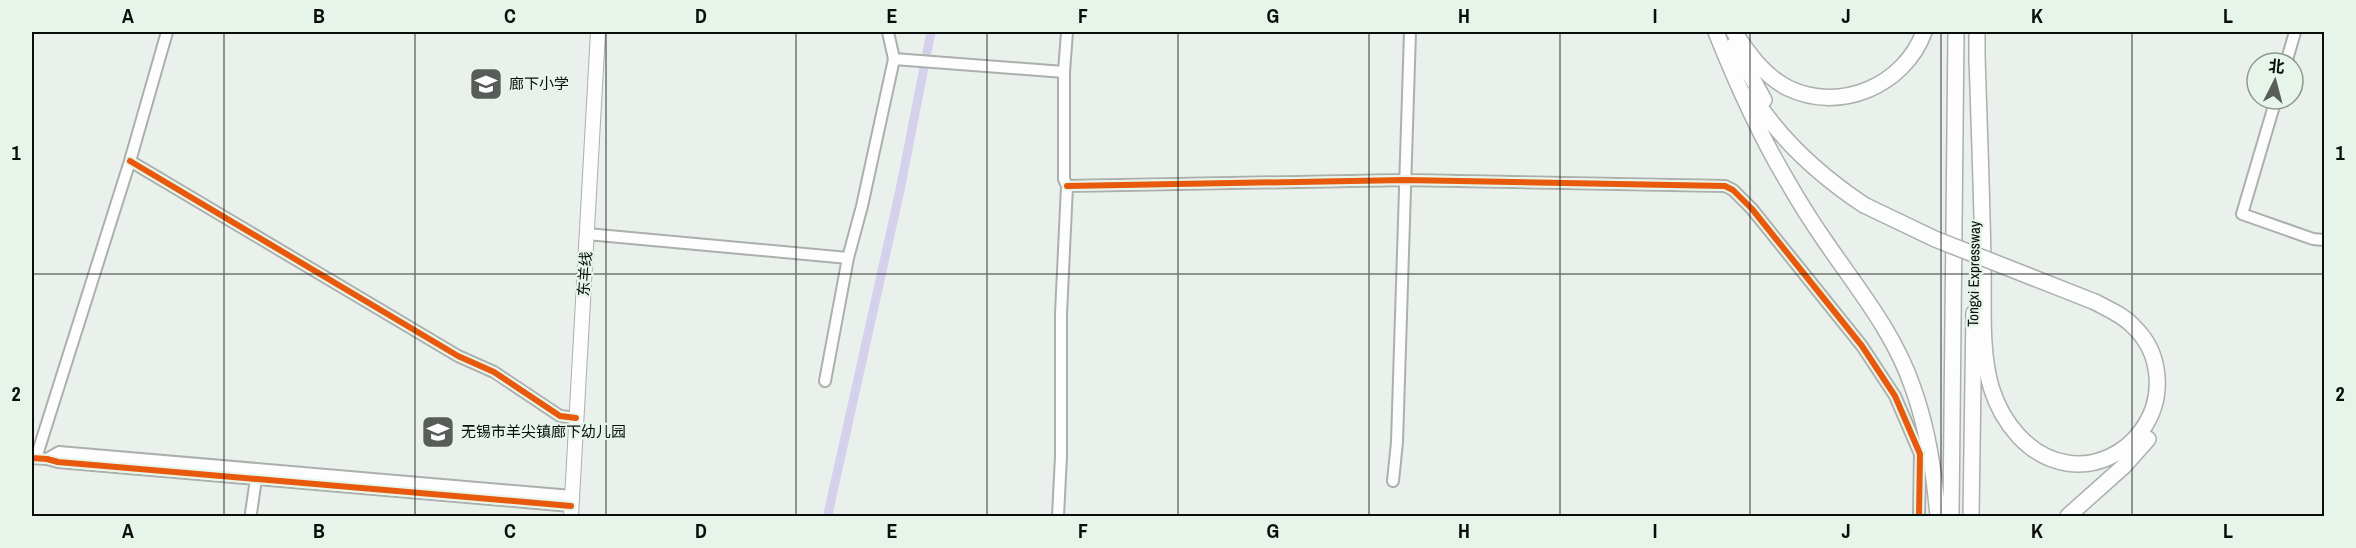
<svg xmlns="http://www.w3.org/2000/svg" width="2356" height="548" font-family="'Archivo Narrow','Noto Sans SC',sans-serif">
<style>
.lines{fill:none;stroke-linecap:round;stroke-linejoin:round}
.canal{stroke:#d5d0ec;stroke-width:9}
.minor-casing{stroke:#abb0ac;stroke-width:14}
.major-casing{stroke:#abb0ac;stroke-width:16}
.highway-casing{stroke:#abb0ac;stroke-width:18}
.minor{stroke:#fcfdfc;stroke-width:10}
.major{stroke:#fcfdfc;stroke-width:14}
.highway{stroke:#fcfdfc;stroke-width:15}
.highway-bridge-casing{stroke:#abb0ac;stroke-width:18;stroke-linecap:butt}
.highway-bridge{stroke:#fcfdfc;stroke-width:15}
.cycleway-casing{stroke:#e6f4e9;stroke-width:10}
.cycleway{stroke:#e8590c;stroke-width:6}
.grid{fill:none;stroke:#090e0b;stroke-width:1.5;stroke-opacity:0.55}
.labels{text-anchor:middle;stroke-width:4.5;stroke-linejoin:round;paint-order:stroke}
.poi-label{font-size:15px;fill:#090e0b;stroke:#e6f4e9;text-anchor:start}
.street-label{font-size:15px;fill:#090e0b;stroke:#e6f4e9}
.neatline{fill:none;stroke:#090e0b;stroke-width:2}
.grid-label{font-size:20px;text-anchor:middle;font-weight:bold;fill:#090e0b}
</style>
<rect width="100%" height="100%" fill="#eaf0eb"/>
<g class="lines">
<path class="canal" d="M830,516L828,514L900,190L931,32"/>
<g class="minor-casing">
<path id="minor" d="M894,59L1064,72
M2286,63L2295,32
M2276,99L2242,214L2313,239L2324,240
M130,161L458,356L494,372L560,416L576,418
M1067,186L1405,180L1725,186L1733,190L1752,209L1805,275L1862,346L1895,396L1920,454L1919,516
M587,234L848,258
M825,381L848,258L862,206L894,59L888,32
M32,458L47,459L58,462L571,506
M36,458L130,161L167,32
M47,459L59,452L572,496
M1393,481L1397,442L1410,32
M251,513L256,479
M1058,516L1061,456V314L1067,186L1064,179V72L1067,32"/>
</g>
<g class="major-casing">
<path id="major" d="M571,516L598,32"/>
</g>
<g class="highway-casing">
<path id="highway" d="M1716,32C1736,82 1758,132 1786,179C1798,200 1811,221 1825,241C1857,288 1894,332 1913,388C1928,430 1934,472 1938,516
M1734,32C1748,53 1764,76 1788,88C1840,113 1904,86 1924,32
M1734,45L1764,100
M1977,55C1979,125 1982,195 1983,265C1984,304 1980,348 1991,387C2002,423 2029,457 2067,463C2096,468 2126,453 2142,430C2165,398 2162,353 2133,326C2123,315 2108,309 2095,302
M1977,64V32
M1752,95C1781,141 1819,175 1864,205
M1951,516L1956,32
M1971,516L1974,313
M2068,516L2124,466L2148,439"/>
</g>
<use href="#minor" class="minor"/>
<use href="#major" class="major"/>
<use href="#highway" class="highway"/>
<g class="highway-bridge-casing">
<path id="highway-bridge" d="M1864,205L1935,239L2095,302"/>
</g>
<use href="#highway-bridge" class="highway-bridge"/>
<g class="cycleway-casing">
<path id="cycleway" d="M130,161L458,356L494,372L560,416L576,418
M1067,186L1405,180L1725,186L1733,190L1752,209L1805,275L1862,346L1895,396L1920,454L1919,516
M32,458L47,459L58,462L571,506"/>
</g>
<use href="#cycleway" class="cycleway"/>
</g>
<path class="grid" d="M224,32V516M415,32V516M606,32V516M796,32V516M987,32V516M1178,32V516M1369,32V516M1560,32V516M1750,32V516M1941,32V516M2132,32V516M32,274H2324"/>
<defs>
<g id="school-square" transform="scale(1.725)"><rect x="-9" y="-9" width="18" height="18" rx="4" fill="#585d59" stroke="#e6f4e9"/><path d="M0-5L7-2L0 1L-7-2ZM-4 1L0 2.5L4 1V4Q0 6-4 4Z" fill="#fff"/></g>
</defs>
<g fill-rule="evenodd">
<use href="#school-square" x="486" y="84"/>
<use href="#school-square" x="438" y="432"/>
</g>
<g class="labels">
<g class="poi-label">
<text x="509" y="89">廊下小学</text>
<text x="461" y="437">无锡市羊尖镇廊下幼儿园</text>
</g>
<g class="street-label">
<text transform="translate(585 274) rotate(-86)" y="5">东羊线</text>
<text transform="translate(1974 274) rotate(-89)" y="5">Tongxi Expressway</text>
</g>
</g>
<rect width="2356" height="548" fill="none" stroke="#e6f4e9" stroke-width="66"/>
<g transform="translate(2275 81) rotate(6)"><circle r="28" fill="#e6f4e9" stroke="#8e9890" stroke-width="1.5"/>
<path d="M0-4.5L10 22L0 15L-10 22Z" fill="#585d59"/>
<text y="-9" font-size="16" font-weight="bold" text-anchor="middle" fill="#090e0b">北</text>
</g>
<rect x="33" y="33" width="2290" height="482" class="neatline"/>
<g class="grid-label">
<text x="128" y="23">A</text>
<text x="319" y="23">B</text>
<text x="510" y="23">C</text>
<text x="701" y="23">D</text>
<text x="892" y="23">E</text>
<text x="1083" y="23">F</text>
<text x="1273" y="23">G</text>
<text x="1464" y="23">H</text>
<text x="1655" y="23">I</text>
<text x="1846" y="23">J</text>
<text x="2037" y="23">K</text>
<text x="2228" y="23">L</text>
<text x="16" y="160">1</text>
<text x="2340" y="160">1</text>
<text x="16" y="401">2</text>
<text x="2340" y="401">2</text>
<text x="128" y="538">A</text>
<text x="319" y="538">B</text>
<text x="510" y="538">C</text>
<text x="701" y="538">D</text>
<text x="892" y="538">E</text>
<text x="1083" y="538">F</text>
<text x="1273" y="538">G</text>
<text x="1464" y="538">H</text>
<text x="1655" y="538">I</text>
<text x="1846" y="538">J</text>
<text x="2037" y="538">K</text>
<text x="2228" y="538">L</text>
</g>
</svg>
